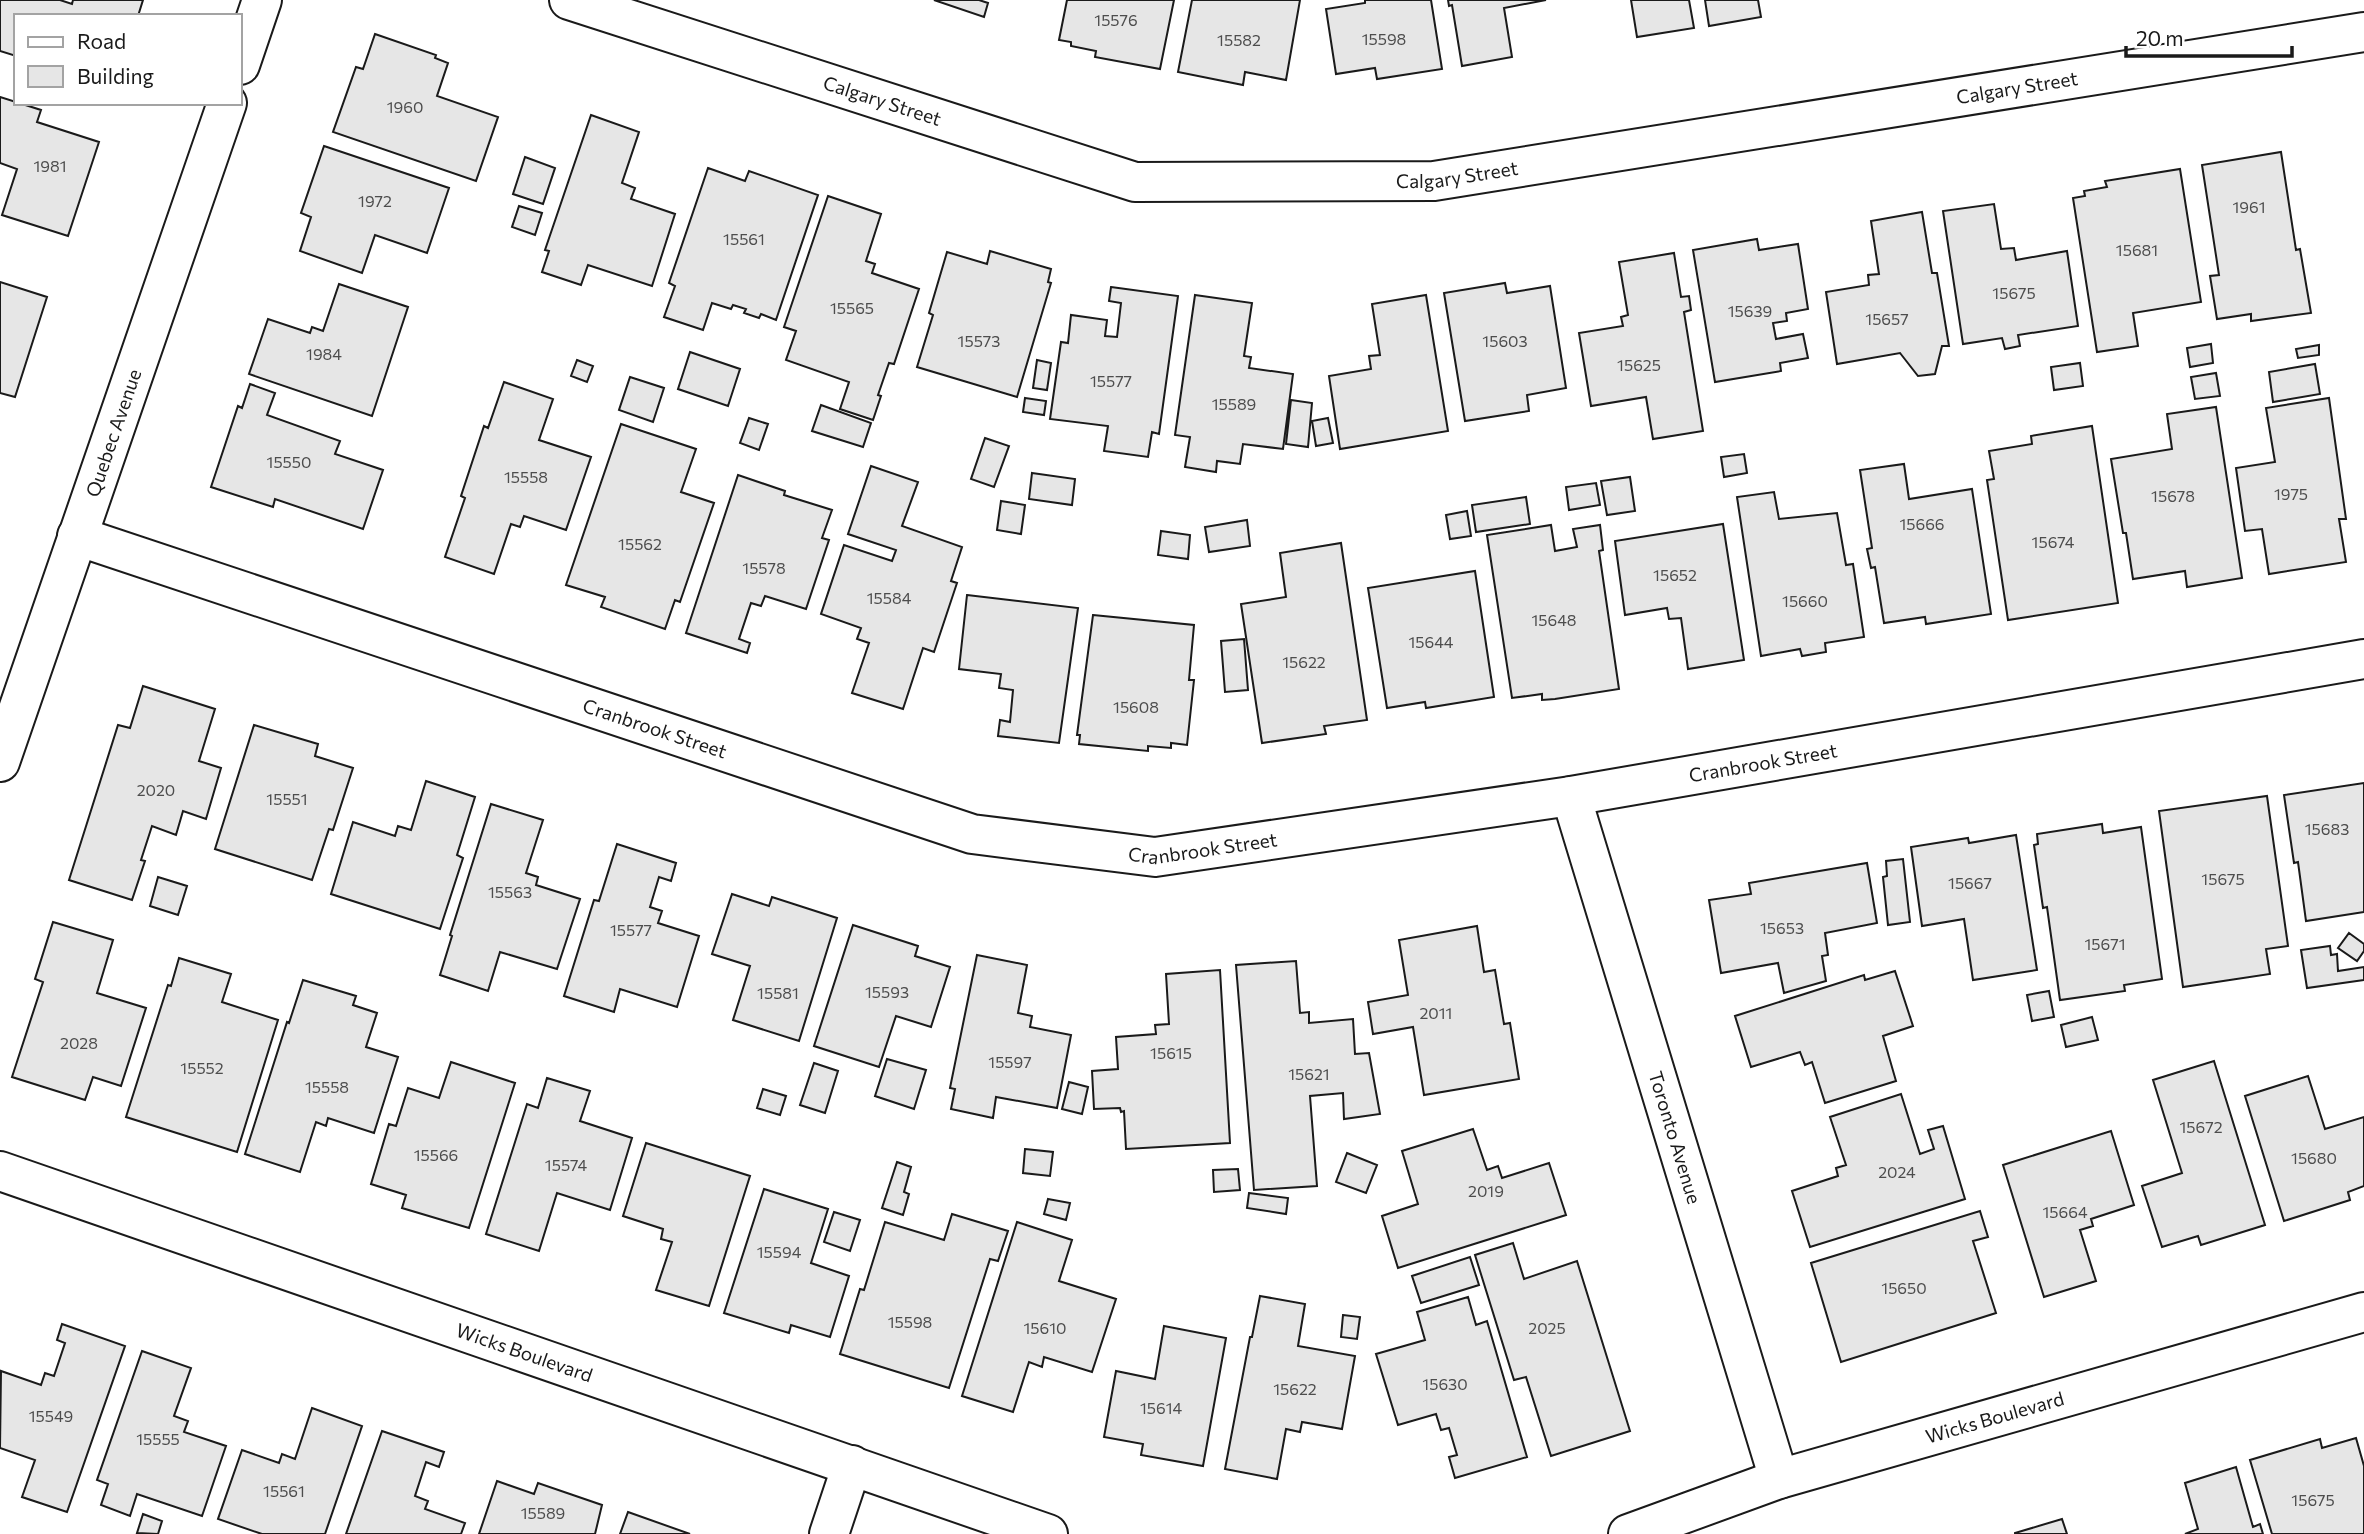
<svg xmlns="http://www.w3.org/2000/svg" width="2364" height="1534" font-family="Commissioner,sans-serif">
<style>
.building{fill:#e6e6e6;stroke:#1a1a1a;stroke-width:2}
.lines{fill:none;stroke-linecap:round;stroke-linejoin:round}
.minor-casing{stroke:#1a1a1a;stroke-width:42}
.minor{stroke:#fff;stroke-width:38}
.labels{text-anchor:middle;stroke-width:5;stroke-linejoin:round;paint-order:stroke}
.number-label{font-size:16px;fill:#4d4d4d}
.street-label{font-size:19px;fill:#1a1a1a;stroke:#fff}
</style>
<rect width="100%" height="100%" fill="#fff"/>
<path class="building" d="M0,0H60L72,4L73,0H143L138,16H16V56L0,51Z
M934,0H979L988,3L984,17Z
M1067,0H1174L1160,69L1095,57L1096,51L1071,46V42L1059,40Z
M1192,0H1300L1286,80L1245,72L1243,85L1178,72Z
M1365,0H1431L1442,69L1377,79L1375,68L1336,74L1326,9L1365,3Z
M1448,0H1546L1504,8L1512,57L1462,66L1452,5L1449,6Z
M1631,0H1689L1694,28L1637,37Z
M1705,0H1758L1761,17L1709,26Z
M375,34L436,55L435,58L448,63L437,96L498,117L476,181L333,132L356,67L363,69Z
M0,97L41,110L37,122L99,142L68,236L2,215L17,169L0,163Z
M591,115L639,132L622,183L635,188L631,199L675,214L652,286L588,265L581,285L542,272L549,251L545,250Z
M324,146L449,188L427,253L375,235L362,273L300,251L311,217L301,213Z
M2281,152L2296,250L2300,249L2311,313L2251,321V314L2217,319L2210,276L2219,275L2202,165Z
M525,157L555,168L543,204L513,194Z
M708,168L745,181L749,171L818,195L776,320L761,314L759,318L744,313L746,309L733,305L731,309L712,303L703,330L664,317L675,286L669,283Z
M2180,169L2201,302L2133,313L2138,346L2097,352L2073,198L2085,196L2084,191L2107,187L2105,181Z
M828,196L881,214L866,261L875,264L872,273L919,289L894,364L889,363L878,395L881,396L873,420L840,409L849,382L786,360L796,331L784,327Z
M1994,204L2001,249L2014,248L2016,260L2067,251L2078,326L2018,335L2020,346L2005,349L2002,338L1963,344L1943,211Z
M519,206L542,213L535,235L512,227Z
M1922,212L1932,273H1937L1949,346H1942L1935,374L1918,376L1900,353L1837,364L1826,292L1869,285L1868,275L1879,274L1871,221Z
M1757,239L1759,250L1798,244L1808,309L1786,313L1787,321L1773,323L1776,339L1803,334L1808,358L1780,363L1781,371L1715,382L1693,250Z
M990,251L1051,269L1048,282L1051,283L1017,397L917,367L933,315L929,313L947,252L987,264Z
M1674,253L1681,297L1689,296L1691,310L1684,312L1703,431L1653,439L1646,397L1591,406L1579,333L1623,326L1621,317L1628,315L1619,262Z
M0,282L47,297L15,397L0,393Z
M1505,283L1507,293L1550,286L1566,388L1527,395L1529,411L1465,421L1444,293Z
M339,284L408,307L372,416L249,374L268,319L310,333L312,327L323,331Z
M1111,287L1178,296L1159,434L1152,432L1148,457L1104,451L1108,426L1050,419L1061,342L1068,343L1071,315L1107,320L1105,336L1117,337L1121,303L1109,301Z
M1195,295L1252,303L1244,356L1251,357L1249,368L1293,374L1283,449L1243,444L1240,464L1217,461L1216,472L1185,467L1190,437L1175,435Z
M1426,295L1448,431L1340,449L1329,376L1371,369L1369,356L1380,355L1372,304Z
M2211,344L2213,363L2190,367L2187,348Z
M2319,345V355L2298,358L2296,349Z
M690,352L740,369L728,406L678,389Z
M577,360L593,366L587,382L571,376Z
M1037,360L1051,363L1047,390L1033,388Z
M2080,363L2083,386L2054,390L2051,367Z
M2315,364L2320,394L2273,402L2269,372Z
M2216,373L2220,396L2195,399L2191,377Z
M630,377L664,388L653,422L619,410Z
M504,382L553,399L539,440L591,457L566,530L524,516L520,527L511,524L494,574L445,557L465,498L461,496L484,426L488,428Z
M250,384L275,393L267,415L340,441L335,454L383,470L363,529L275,499L273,507L211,487L238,406L242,408Z
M1025,398L1046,401L1044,415L1023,412Z
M2329,398L2346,519H2339L2346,562L2269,574L2262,529L2245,531L2236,468L2275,462L2266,408Z
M1291,400L1312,403L1308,447L1286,444Z
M821,405L871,423L863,447L812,431Z
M2216,407L2242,578L2187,587L2185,571L2133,579L2126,533H2123L2111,459L2172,449L2167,414Z
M749,418L768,424L759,450L740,443Z
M1328,418L1333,443L1316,446L1312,421Z
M621,424L696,449L681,492L714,503L680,602L675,600L665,629L601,607L605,597L566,585Z
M2092,426L2118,603L2008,620L1987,480L1994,479L1989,451L2032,444L2031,436Z
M985,438L1009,446L994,487L971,479Z
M1744,454L1747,473L1724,477L1721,457Z
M1904,464L1909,499L1972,489L1991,614L1926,624L1925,617L1884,623L1875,567L1871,568L1867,549L1872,548L1860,470Z
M871,466L918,482L902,526L962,547L951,581L957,583L934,652L923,648L903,709L852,693L869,643L857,639L861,628L821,614L844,545L892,561L896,550L848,534Z
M1032,473L1075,479L1072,505L1029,499Z
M738,475L785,491L784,495L832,510L822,538L829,540L806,609L765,596L761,606L751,603L739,639L750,643L747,653L686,633Z
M1630,477L1635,511L1607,515L1601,481Z
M1596,483L1600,505L1569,510L1566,487Z
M1774,492L1779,519L1837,513L1846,565L1853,564L1864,637L1825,643L1826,652L1802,656L1800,649L1761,656L1737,497Z
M1526,497L1530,524L1476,532L1472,505Z
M1001,501L1025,505L1021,534L997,530Z
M1467,511L1471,536L1450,539L1446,515Z
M1247,520L1250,546L1209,552L1205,527Z
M1723,524L1744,660L1688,669L1681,618L1669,619L1667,608L1625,615L1615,541Z
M1551,525L1555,551L1577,547L1573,529L1600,525L1603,550L1599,551L1619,689L1555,699L1542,700V694L1512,698L1487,535Z
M1161,531L1190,535L1188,559L1158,555Z
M1341,543L1367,720L1324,726L1326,734L1262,743L1241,604L1286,597L1280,553Z
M1475,571L1494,697L1426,708L1425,702L1387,708L1368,588Z
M967,595L1078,608L1059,743L998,736L1000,720L1010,722L1013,690L999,688L1001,674L959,669Z
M1093,615L1194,625L1189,680H1194L1187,745L1171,743V748L1148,746V751L1079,744L1080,735H1077Z
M1244,639L1248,690L1225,692L1221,641Z
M143,686L215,709L199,761L221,768L206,819L183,811L176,835L152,826L141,860L145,861L132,900L69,880L118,725L130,728Z
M254,725L318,744L315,756L353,768L333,830L329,829L312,880L215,849Z
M426,781L475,797L457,855L463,858L440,929L331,894L353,822L395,836L398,826L411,830Z
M2364,783V912L2306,921L2298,862L2294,863L2284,795Z
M2267,796L2288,946L2266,949L2270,974L2183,987L2159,811Z
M491,804L543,820L526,873L538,877L536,885L580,899L557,969L500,952L488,991L440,975L452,936L450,935Z
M2102,824L2103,833L2141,827L2162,979L2124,985L2125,991L2060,1000L2047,907L2043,908L2034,845L2038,844L2037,834Z
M2016,835L2037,970L1973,980L1964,919L1922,926L1911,847L1968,838L1969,843Z
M617,844L676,863L671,881L659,877L650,907L662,911L658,923L699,936L677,1007L620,989L614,1012L564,996L594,900L599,901Z
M1903,859L1910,922L1888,925L1883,877L1887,876L1886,861Z
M1867,863L1877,923L1825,933L1828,955L1822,956L1826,981L1784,993L1778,963L1721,973L1709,900L1751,894L1749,883Z
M158,877L187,886L178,915L150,906Z
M732,894L769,906L772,897L837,918L799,1041L733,1020L750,966L712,954Z
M53,922L113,940L97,993L146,1008L121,1086L93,1077L85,1100L12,1077L43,982L35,979Z
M853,925L918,946L915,956L950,967L931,1027L896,1016L879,1067L814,1046Z
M1477,926L1484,972L1495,970L1504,1024L1510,1023L1519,1079L1424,1095L1413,1027L1373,1034L1368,1002L1408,995L1399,940Z
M2349,933L2364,944V951L2357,961L2338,948Z
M2330,946L2331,955L2337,954L2338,971L2364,967V980L2307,988L2301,950Z
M977,955L1027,965L1018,1013L1032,1016L1030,1027L1071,1035L1057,1108L996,1097L993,1118L951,1109L955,1089L950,1088Z
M179,958L231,974L222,1002L278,1020L237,1152L126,1117L168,985L171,986Z
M1296,961L1300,1013L1309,1012V1023L1353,1019L1355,1054L1369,1053L1380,1114L1344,1119L1343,1093L1310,1096L1317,1186L1254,1190L1236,965Z
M1220,970L1230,1143L1126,1149L1124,1111L1121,1112L1120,1108L1094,1109L1092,1071L1118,1069L1116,1037L1156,1034L1155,1025L1169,1024L1166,974Z
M1895,971L1913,1026L1883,1036L1896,1081L1825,1103L1812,1062L1805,1065L1800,1052L1751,1067L1735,1016L1864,975L1865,980Z
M303,980L356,996L353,1005L377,1013L366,1047L398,1057L374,1133L328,1118L326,1126L316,1122L300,1172L245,1154L287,1022L289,1023Z
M2049,991L2054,1017L2032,1021L2027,995Z
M2092,1017L2098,1040L2066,1047L2061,1025Z
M887,1059L926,1070L914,1109L875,1096Z
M2214,1061L2265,1225L2201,1245L2198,1236L2162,1247L2142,1186L2182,1173L2153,1080Z
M451,1062L515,1083L469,1228L402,1208L406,1195L371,1184L389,1124L396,1126L408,1088L439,1098Z
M814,1063L838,1071L825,1113L800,1105Z
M2308,1076L2325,1129L2364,1117V1186L2348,1192L2350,1200L2284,1221L2245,1096Z
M547,1078L590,1091L580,1121L632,1138L610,1210L557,1193L539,1251L486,1234L527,1104L538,1108Z
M1069,1082L1088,1087L1082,1114L1062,1109Z
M763,1089L786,1096L780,1115L757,1108Z
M1901,1094L1920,1154L1934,1149L1928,1130L1943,1126L1965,1199L1810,1247L1792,1191L1838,1176L1836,1168L1846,1165L1830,1117Z
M1473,1129L1487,1170L1498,1166L1502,1178L1549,1163L1566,1215L1398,1268L1382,1216L1418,1204L1402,1151Z
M2111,1131L2134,1205L2091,1219L2093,1226L2080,1230L2096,1281L2044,1297L2003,1165Z
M646,1143L750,1176L709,1306L656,1290L672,1242L661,1239L663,1229L623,1216Z
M1025,1149L1053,1152L1050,1176L1023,1173Z
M1347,1153L1377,1165L1366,1193L1336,1182Z
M897,1162L911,1167L904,1192L909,1194L903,1215L882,1208Z
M1238,1169L1240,1190L1214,1192L1213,1170Z
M764,1189L828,1209L811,1263L849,1276L830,1337L791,1325L789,1333L724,1313Z
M1249,1193L1288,1198L1286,1214L1247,1208Z
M1048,1199L1070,1203L1066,1220L1044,1214Z
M1980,1211L1988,1237L1973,1241L1996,1313L1841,1362L1811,1263Z
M834,1212L860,1220L850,1251L824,1242Z
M952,1214L1008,1231L998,1261L990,1259L949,1388L840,1354L860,1289L864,1290L885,1222L944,1240Z
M1017,1222L1072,1240L1059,1281L1116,1299L1092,1372L1044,1357L1042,1367L1029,1362L1013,1412L962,1396Z
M1513,1243L1524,1279L1577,1261L1630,1431L1551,1456L1526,1377L1514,1380L1475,1255Z
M1470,1257L1479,1285L1421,1303L1412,1276Z
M1260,1296L1305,1304L1298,1346L1355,1356L1342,1429L1302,1422L1300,1432L1286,1429L1277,1479L1225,1469L1250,1337H1252Z
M1468,1297L1476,1325L1487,1321L1527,1457L1455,1478L1449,1457L1457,1455L1449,1428L1441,1430L1436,1414L1398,1425L1376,1354L1425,1340L1417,1312Z
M1343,1315L1360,1317L1357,1339L1341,1337Z
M62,1324L125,1346L67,1512L22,1497L35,1460L0,1448L1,1371L41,1385L45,1373L54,1376L65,1343L57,1340Z
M1164,1326L1226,1338L1203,1466L1141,1455L1143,1444L1104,1437L1116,1371L1155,1379Z
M142,1351L191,1368L174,1416L188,1421L184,1432L226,1446L202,1516L137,1494L130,1516L101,1505L108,1484L97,1480Z
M312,1408L362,1426L325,1534H262L218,1519L242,1450L279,1463L282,1454L295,1459Z
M382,1431L444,1452L439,1467L426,1462L415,1496L428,1501L425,1509L465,1523L461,1534H346Z
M2356,1438L2364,1466V1534H2272L2250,1460L2320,1439L2322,1448Z
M2236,1467L2253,1527L2260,1524L2263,1534H2185L2198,1529L2185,1483Z
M497,1481L534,1494L538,1483L602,1505L595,1534H479Z
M628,1512L690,1534H620Z
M143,1514L162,1521L158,1534L137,1533Z
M2062,1519L2067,1534H2015V1533Z"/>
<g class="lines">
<g class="minor-casing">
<g id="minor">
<path id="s1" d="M569,0L1135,182L1434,181L2364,32"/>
<path d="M240,65L262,0"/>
<path id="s2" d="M77,536L972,834L1155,857L1571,796L2364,659"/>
<path id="s3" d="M0,762L227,103"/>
<path id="s4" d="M1571,796L1779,1479"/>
<path id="s5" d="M0,1171L1048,1534"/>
<path d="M829,1534L852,1465"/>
<path id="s6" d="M1628,1534L1779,1479L2364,1312"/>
</g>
</g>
<use href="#minor" class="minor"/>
</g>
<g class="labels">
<g class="number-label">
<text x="1116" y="26">15576</text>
<text x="1384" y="45">15598</text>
<text x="1239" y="46">15582</text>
<text x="405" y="113">1960</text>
<text x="50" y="172">1981</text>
<text x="375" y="207">1972</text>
<text x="2249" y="213">1961</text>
<text x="744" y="245">15561</text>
<text x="2137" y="256">15681</text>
<text x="2014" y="299">15675</text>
<text x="852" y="314">15565</text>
<text x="1750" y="317">15639</text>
<text x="1887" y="325">15657</text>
<text x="979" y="347">15573</text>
<text x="1505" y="347">15603</text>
<text x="324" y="360">1984</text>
<text x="1639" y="371">15625</text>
<text x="1111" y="387">15577</text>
<text x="1234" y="410">15589</text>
<text x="289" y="468">15550</text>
<text x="526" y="483">15558</text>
<text x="2291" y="500">1975</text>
<text x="2173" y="502">15678</text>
<text x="1922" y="530">15666</text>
<text x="2053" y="548">15674</text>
<text x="640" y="550">15562</text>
<text x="764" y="574">15578</text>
<text x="1675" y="581">15652</text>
<text x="889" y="604">15584</text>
<text x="1805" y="607">15660</text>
<text x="1554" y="626">15648</text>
<text x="1431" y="648">15644</text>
<text x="1304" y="668">15622</text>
<text x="1136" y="713">15608</text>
<text x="156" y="796">2020</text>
<text x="287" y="805">15551</text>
<text x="2327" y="835">15683</text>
<text x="2223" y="885">15675</text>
<text x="1970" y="889">15667</text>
<text x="510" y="898">15563</text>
<text x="1782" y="934">15653</text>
<text x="631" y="936">15577</text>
<text x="2105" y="950">15671</text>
<text x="887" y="998">15593</text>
<text x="778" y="999">15581</text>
<text x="1436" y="1019">2011</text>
<text x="79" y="1049">2028</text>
<text x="1171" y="1059">15615</text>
<text x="1010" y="1068">15597</text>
<text x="202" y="1074">15552</text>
<text x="1309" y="1080">15621</text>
<text x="327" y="1093">15558</text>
<text x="2201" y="1133">15672</text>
<text x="436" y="1161">15566</text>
<text x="2314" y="1164">15680</text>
<text x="566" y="1171">15574</text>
<text x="1897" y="1178">2024</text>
<text x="1486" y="1197">2019</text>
<text x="2065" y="1218">15664</text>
<text x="779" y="1258">15594</text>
<text x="1904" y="1294">15650</text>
<text x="910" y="1328">15598</text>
<text x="1045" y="1334">15610</text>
<text x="1547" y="1334">2025</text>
<text x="1445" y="1390">15630</text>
<text x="1295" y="1395">15622</text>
<text x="1161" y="1414">15614</text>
<text x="51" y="1422">15549</text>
<text x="158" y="1445">15555</text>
<text x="284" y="1497">15561</text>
<text x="2313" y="1506">15675</text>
<text x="543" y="1519">15589</text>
</g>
<g class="street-label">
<text dy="7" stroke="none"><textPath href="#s1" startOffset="1484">Calgary Street</textPath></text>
<text dy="7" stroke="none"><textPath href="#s1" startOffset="329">Calgary Street</textPath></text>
<text dy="7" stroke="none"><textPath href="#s1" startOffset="917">Calgary Street</textPath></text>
<text dy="7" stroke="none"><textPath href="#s3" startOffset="348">Quebec Avenue</textPath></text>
<text dy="7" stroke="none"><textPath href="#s2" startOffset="609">Cranbrook Street</textPath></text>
<text dy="7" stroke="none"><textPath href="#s2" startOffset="1743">Cranbrook Street</textPath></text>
<text dy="7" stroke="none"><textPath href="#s2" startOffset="1176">Cranbrook Street</textPath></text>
<text dy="7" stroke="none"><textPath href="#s4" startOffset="357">Toronto Avenue</textPath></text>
<text dy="7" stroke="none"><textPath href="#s5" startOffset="555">Wicks Boulevard</textPath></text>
<text dy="7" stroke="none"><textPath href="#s6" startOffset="385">Wicks Boulevard</textPath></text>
</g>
</g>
<rect x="14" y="14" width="228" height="91" fill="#ffffff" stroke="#a3a3a3" stroke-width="2"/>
<rect x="28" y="37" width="35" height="10" fill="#ffffff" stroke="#a3a3a3" stroke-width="2"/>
<text x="77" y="49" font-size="21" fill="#1a1a1a">Road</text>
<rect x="28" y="66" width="35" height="21" fill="#e6e6e6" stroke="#a3a3a3" stroke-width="2"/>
<text x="77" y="84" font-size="21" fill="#1a1a1a">Building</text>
<path d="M2126 46v10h166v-10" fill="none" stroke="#1a1a1a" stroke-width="3.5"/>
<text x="2136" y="46" font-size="21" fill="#1a1a1a" stroke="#ffffff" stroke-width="5" paint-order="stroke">20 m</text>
</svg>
